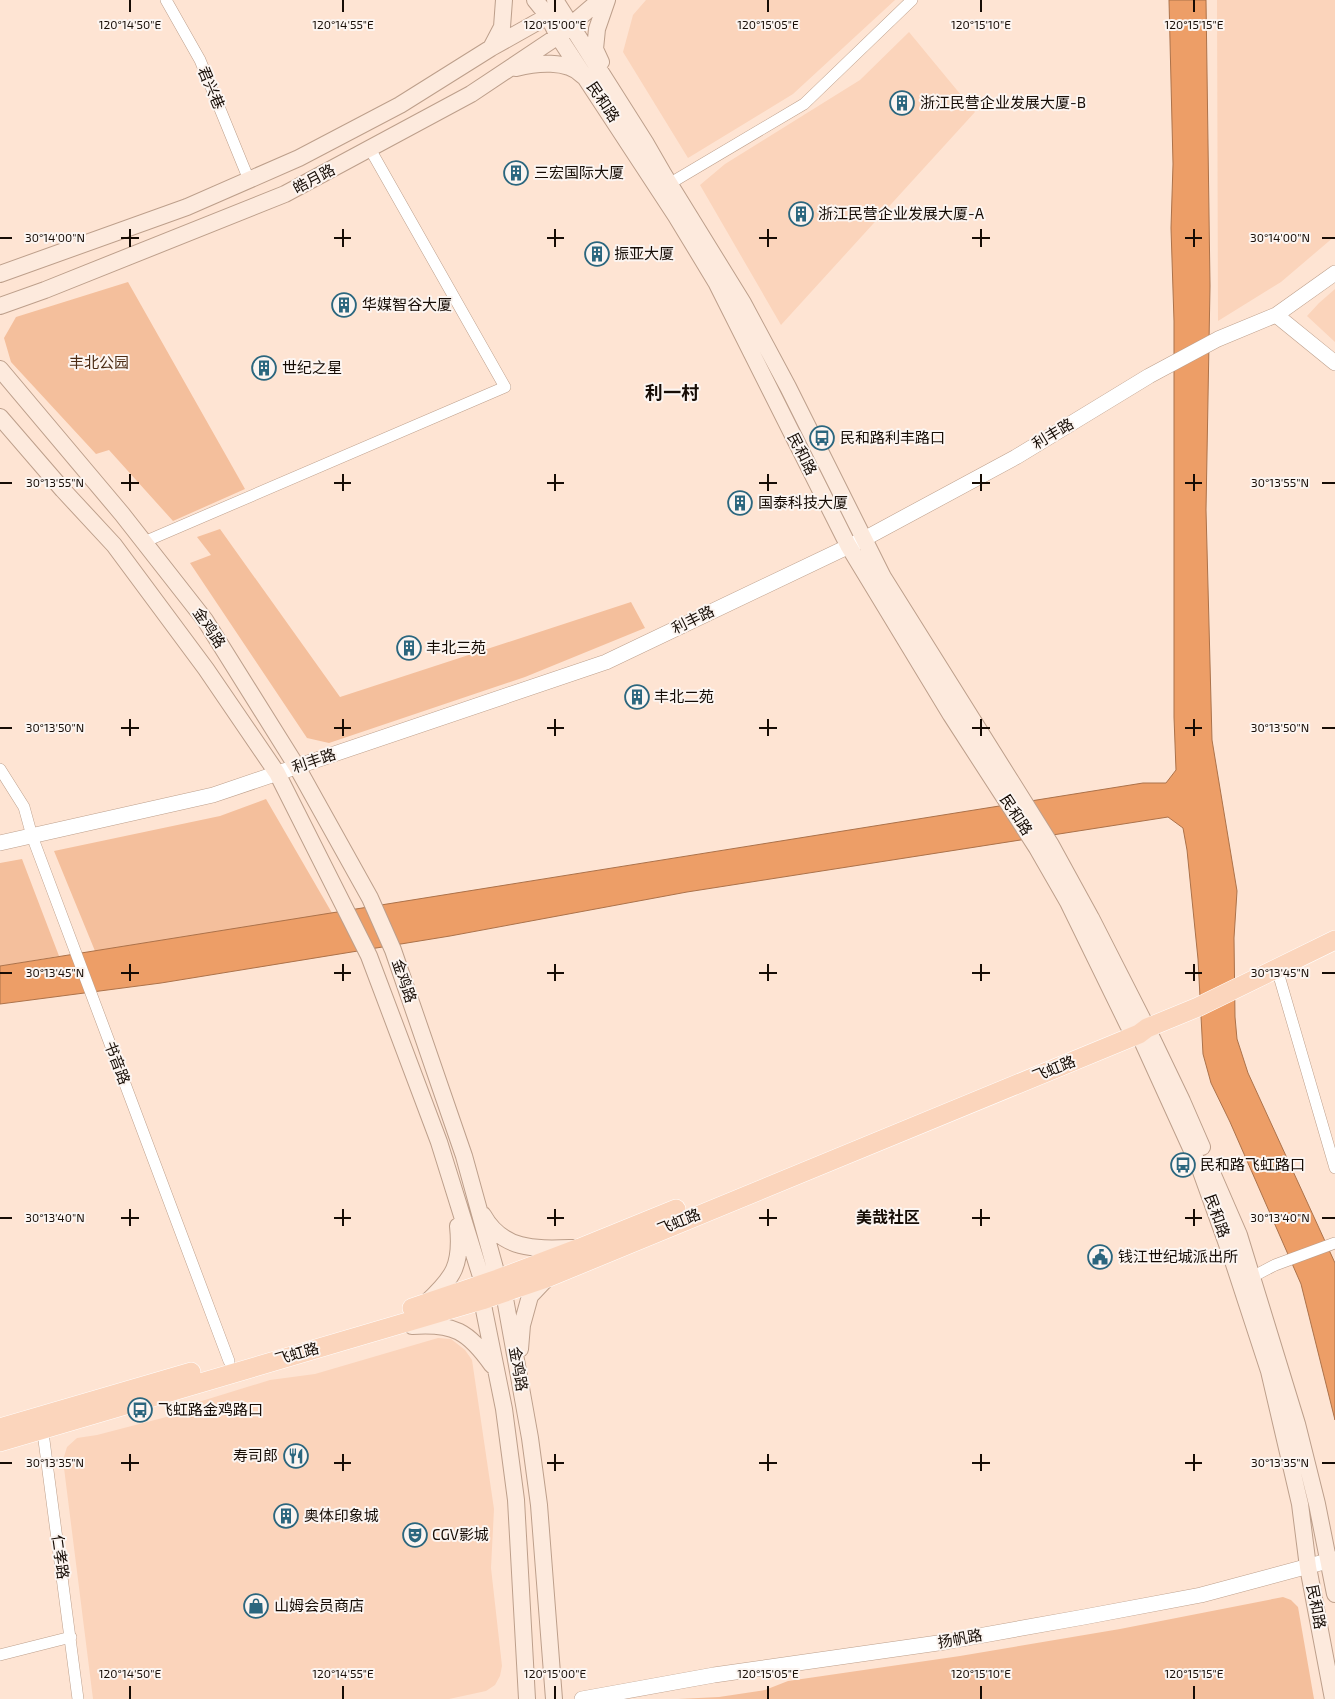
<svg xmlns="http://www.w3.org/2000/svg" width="1335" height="1699" font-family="'Exo 2','Noto Sans SC',sans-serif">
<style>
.built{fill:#fbd4bb}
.green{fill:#f4bf9c}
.water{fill:#ed9e67;stroke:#ac724a}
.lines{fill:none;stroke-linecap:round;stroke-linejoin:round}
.minor-casing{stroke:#bd9f8b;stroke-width:12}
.tertiary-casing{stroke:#bd9f8b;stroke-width:16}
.secondary-casing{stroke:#bd9f8b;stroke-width:18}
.primary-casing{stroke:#fff;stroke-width:20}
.minor{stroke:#fff;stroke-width:11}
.tertiary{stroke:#fff;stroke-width:15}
.secondary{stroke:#fdeadd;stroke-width:16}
.primary{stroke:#fbd5bc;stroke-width:19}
.ticks{fill:none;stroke:#160c05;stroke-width:2}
.labels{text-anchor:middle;stroke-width:4;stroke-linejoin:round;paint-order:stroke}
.street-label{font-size:15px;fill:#160c05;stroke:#fcf5f1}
.poi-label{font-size:15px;fill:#160c05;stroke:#fcf5f1;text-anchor:start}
.park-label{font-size:15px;fill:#4c2c15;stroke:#fcf5f1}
.neighbourhood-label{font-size:16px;font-weight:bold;fill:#160c05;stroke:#fcf5f1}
.quarter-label{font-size:18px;font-weight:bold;fill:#160c05;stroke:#fcf5f1}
.ticks-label{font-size:12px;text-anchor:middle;fill:#160c05;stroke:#fcf5f1;stroke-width:4;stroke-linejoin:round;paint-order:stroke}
</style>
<rect width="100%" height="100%" fill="#fee4d3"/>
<path class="built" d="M646,0H895L793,94L688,158L623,52L633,15Z
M1217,0H1335V236L1281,282L1218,321Z
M909,32L975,112L781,325L700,185L725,164L860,80Z
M1335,289V342L1307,316L1319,303Z
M438,1338L451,1339L465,1350L472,1360L494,1509L491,1568L502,1666L500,1676L495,1685L486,1691L449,1699H93L63,1460L67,1447L77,1438L97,1435L170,1416L192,1404L270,1380L315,1374Z"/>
<path class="green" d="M128,282L245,489L173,521L109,450L96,454L11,362L4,338L16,317Z
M220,529L340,697L631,602L645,628L525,677L329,743L307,738L190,563L211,555L197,537Z
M266,799L332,913L95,951L54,851L220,816Z
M22,859L59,956L0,966V863Z
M1283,1597L1291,1600L1298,1607L1314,1699H678L719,1697L765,1690L788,1681L960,1656L1120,1629Z"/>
<path class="water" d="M1169,0H1206L1210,286L1206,510L1212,740L1237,891L1234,938L1235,1017L1237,1039L1248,1073L1335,1263V1420L1301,1284L1230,1122L1211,1083L1203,1054L1198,959L1187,850L1183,828L1168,817L687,892L450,936L161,983L0,1004V966L1143,783H1166L1176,770L1174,717V321L1171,228L1173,164Z"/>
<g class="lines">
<g class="minor-casing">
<path id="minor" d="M166,0L200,60L249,180
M669,184L804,104L912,0
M144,542L505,387L370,149
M0,769L24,807L32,836L229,1361
M1277,969L1335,1168
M1252,1277L1275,1265L1335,1243
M42,1425L78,1699
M0,1655L71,1637"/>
</g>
<g class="tertiary-casing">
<path id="tertiary" d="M1276,315L1335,363
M0,843L213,795L606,662L864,539L1016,457L1149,376L1218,339L1276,315L1335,273
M582,1699L714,1675L945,1642L1084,1617L1201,1595L1335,1559"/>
</g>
<g class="secondary-casing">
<path id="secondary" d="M535,0L548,16L558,36L676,216L716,282L848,545L951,715L1037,848L1068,902L1128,1025L1139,1034L1199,1166L1232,1258L1269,1371L1300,1504L1308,1567L1333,1699
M555,0L645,142L664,175L743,303L788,387L883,577L1051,845L1091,918L1147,1028L1182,1101L1202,1147
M491,48L502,27L504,0
M601,62L595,49L597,29L607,0
M516,68C535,63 568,59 583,76
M0,274L187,207L299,158L400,105L491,48L548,16L556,9
M0,306L45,290L285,194L471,94L558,36L600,0
M0,369L122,514L205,620L297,767L370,898L393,950L464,1156L498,1279L504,1293L530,1438L539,1505L554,1699
M0,417L63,490L114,545L206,669L277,773L369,956L439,1142L483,1283L482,1300L504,1409L516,1500L527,1699
M1213,1175L1239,1235L1297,1424L1317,1504L1335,1594
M483,1215C503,1251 536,1249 573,1248
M426,1303C454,1277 462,1265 458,1226
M412,1326C454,1323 468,1331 492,1365
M520,1349L522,1325L530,1296L548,1277"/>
</g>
<g class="primary-casing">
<path id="primary" d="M412,1308L498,1279L580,1248L676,1209
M0,1428L191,1372
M0,1442L482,1300L549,1277L1139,1034L1147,1028L1198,1007L1335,940"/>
</g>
<use href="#minor" class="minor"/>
<use href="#tertiary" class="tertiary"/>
<use href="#secondary" class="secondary"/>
<use href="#primary" class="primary"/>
</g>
<path class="ticks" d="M130,0V12M343,0V12M555,0V12M768,0V12M981,0V12M1194,0V12M130,229V247M343,229V247M555,229V247M768,229V247M981,229V247M1194,229V247M0,238H12M121,238H139M334,238H351M547,238H564M759,238H777M972,238H990M1185,238H1202M1322,238H1335M130,474V491M343,474V491M555,474V491M768,474V491M981,474V491M1194,474V491M0,483H12M121,483H139M334,483H351M547,483H564M759,483H777M972,483H990M1185,483H1202M1322,483H1335M130,719V736M343,719V736M555,719V736M768,719V736M981,719V736M1194,719V736M0,728H12M121,728H139M334,728H351M547,728H564M759,728H777M972,728H990M1185,728H1202M1322,728H1335M130,964V981M343,964V981M555,964V981M768,964V981M981,964V981M1194,964V981M0,973H12M121,973H139M334,973H351M547,973H564M759,973H777M972,973H990M1185,973H1202M1322,973H1335M130,1209V1226M343,1209V1226M555,1209V1226M768,1209V1226M981,1209V1226M1194,1209V1226M0,1218H12M121,1218H139M334,1218H351M547,1218H564M759,1218H777M972,1218H990M1185,1218H1202M1322,1218H1335M130,1454V1471M343,1454V1471M555,1454V1471M768,1454V1471M981,1454V1471M1194,1454V1471M0,1463H12M121,1463H139M334,1463H351M547,1463H564M759,1463H777M972,1463H990M1185,1463H1202M1322,1463H1335M130,1686V1699M343,1686V1699M555,1686V1699M768,1686V1699M981,1686V1699M1194,1686V1699"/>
<defs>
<g id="building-ring" transform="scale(1.25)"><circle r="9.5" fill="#fcf5f1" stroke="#2b667e" stroke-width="1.5"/><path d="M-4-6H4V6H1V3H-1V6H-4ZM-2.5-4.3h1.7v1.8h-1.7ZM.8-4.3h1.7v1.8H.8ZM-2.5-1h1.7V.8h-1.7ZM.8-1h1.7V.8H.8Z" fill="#2b667e"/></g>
<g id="bus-ring" transform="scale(1.25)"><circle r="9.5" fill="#fcf5f1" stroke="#2b667e" stroke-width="1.5"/><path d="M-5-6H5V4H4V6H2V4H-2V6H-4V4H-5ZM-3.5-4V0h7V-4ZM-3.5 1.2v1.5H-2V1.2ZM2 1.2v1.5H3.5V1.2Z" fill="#2b667e"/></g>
<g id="civic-ring" transform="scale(1.25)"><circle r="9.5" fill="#fcf5f1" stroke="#2b667e" stroke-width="1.5"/><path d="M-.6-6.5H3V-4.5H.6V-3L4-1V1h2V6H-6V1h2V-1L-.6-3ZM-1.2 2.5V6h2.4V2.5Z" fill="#2b667e"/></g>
<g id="restaurant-ring" transform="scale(1.25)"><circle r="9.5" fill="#fcf5f1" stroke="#2b667e" stroke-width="1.5"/><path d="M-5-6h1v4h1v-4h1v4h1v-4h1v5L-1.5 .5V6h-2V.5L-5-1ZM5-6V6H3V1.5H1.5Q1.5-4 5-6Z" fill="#2b667e"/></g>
<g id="theatre-ring" transform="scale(1.25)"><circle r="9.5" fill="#fcf5f1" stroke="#2b667e" stroke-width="1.5"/><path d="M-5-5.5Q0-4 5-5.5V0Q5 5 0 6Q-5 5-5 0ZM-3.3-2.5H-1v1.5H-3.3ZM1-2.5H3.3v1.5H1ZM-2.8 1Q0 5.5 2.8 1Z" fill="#2b667e"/></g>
<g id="shop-ring" transform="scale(1.25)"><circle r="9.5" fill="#fcf5f1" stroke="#2b667e" stroke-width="1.5"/><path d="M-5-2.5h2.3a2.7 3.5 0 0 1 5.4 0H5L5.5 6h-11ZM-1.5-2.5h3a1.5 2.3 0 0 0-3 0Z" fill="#2b667e"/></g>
</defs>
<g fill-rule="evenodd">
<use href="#building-ring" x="902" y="103"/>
<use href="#building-ring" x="516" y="173"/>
<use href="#building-ring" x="801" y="214"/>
<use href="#building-ring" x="597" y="254"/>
<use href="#building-ring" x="344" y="305"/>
<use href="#building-ring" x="264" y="368"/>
<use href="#bus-ring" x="822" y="438"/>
<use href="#building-ring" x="740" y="503"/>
<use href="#building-ring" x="409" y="648"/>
<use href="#building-ring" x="637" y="697"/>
<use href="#bus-ring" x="1183" y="1165"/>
<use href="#civic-ring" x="1100" y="1257"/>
<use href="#bus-ring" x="140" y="1410"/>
<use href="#restaurant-ring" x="296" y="1456"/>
<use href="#building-ring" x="286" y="1516"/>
<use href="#theatre-ring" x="415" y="1535"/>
<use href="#shop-ring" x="256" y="1606"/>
</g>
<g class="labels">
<g class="street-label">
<text transform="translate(211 88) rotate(67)" y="5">君兴巷</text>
<text transform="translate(603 102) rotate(56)" y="5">民和路</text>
<text transform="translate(314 179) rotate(-28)" y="5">皓月路</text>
<text transform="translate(1053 434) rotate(-31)" y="5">利丰路</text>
<text transform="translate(802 454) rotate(63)" y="5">民和路</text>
<text transform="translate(693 620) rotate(-26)" y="5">利丰路</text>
<text transform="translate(209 628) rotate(56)" y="5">金鸡路</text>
<text transform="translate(314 761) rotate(-19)" y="5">利丰路</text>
<text transform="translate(1016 815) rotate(57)" y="5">民和路</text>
<text transform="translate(404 981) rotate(71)" y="5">金鸡路</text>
<text transform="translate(117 1063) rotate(69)" y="5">书音路</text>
<text transform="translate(1054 1069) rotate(-22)" y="5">飞虹路</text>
<text transform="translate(1217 1216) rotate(70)" y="5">民和路</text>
<text transform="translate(679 1222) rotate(-22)" y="5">飞虹路</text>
<text transform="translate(297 1354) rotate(-16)" y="5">飞虹路</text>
<text transform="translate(518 1369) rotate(80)" y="5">金鸡路</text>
<text transform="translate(60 1557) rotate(82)" y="5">仁孝路</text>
<text transform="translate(1316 1607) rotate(79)" y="5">民和路</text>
<text transform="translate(960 1639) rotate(-10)" y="5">扬帆路</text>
</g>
<g class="poi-label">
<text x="920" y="108">浙江民营企业发展大厦-B</text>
<text x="534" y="178">三宏国际大厦</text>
<text x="818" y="219">浙江民营企业发展大厦-A</text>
<text x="614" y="259">振亚大厦</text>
<text x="362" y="310">华媒智谷大厦</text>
<text x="282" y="373">世纪之星</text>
<text x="840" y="443">民和路利丰路口</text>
<text x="758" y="508">国泰科技大厦</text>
<text x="426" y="653">丰北三苑</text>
<text x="654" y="702">丰北二苑</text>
<text x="1200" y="1170">民和路飞虹路口</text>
<text x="1118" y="1262">钱江世纪城派出所</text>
<text x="158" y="1415">飞虹路金鸡路口</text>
<text x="278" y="1461" text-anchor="end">寿司郎</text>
<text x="304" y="1521">奥体印象城</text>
<text x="432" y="1540">CGV影城</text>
<text x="274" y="1611">山姆会员商店</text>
</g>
<g class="park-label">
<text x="99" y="368">丰北公园</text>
</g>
<g class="neighbourhood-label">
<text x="888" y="1223">美哉社区</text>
</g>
<g class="quarter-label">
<text x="672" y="399">利一村</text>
</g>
</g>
<g class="ticks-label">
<text x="130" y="29">120°14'50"E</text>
<text x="343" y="29">120°14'55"E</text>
<text x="555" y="29">120°15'00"E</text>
<text x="768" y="29">120°15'05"E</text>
<text x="981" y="29">120°15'10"E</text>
<text x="1194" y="29">120°15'15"E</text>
<text x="55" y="242">30°14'00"N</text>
<text x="1280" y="242">30°14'00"N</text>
<text x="55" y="487">30°13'55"N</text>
<text x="1280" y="487">30°13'55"N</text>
<text x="55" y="732">30°13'50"N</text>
<text x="1280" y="732">30°13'50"N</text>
<text x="55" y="977">30°13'45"N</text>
<text x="1280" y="977">30°13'45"N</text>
<text x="55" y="1222">30°13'40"N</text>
<text x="1280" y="1222">30°13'40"N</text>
<text x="55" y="1467">30°13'35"N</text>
<text x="1280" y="1467">30°13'35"N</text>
<text x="130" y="1678">120°14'50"E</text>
<text x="343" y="1678">120°14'55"E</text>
<text x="555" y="1678">120°15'00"E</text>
<text x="768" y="1678">120°15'05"E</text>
<text x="981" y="1678">120°15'10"E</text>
<text x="1194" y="1678">120°15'15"E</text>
</g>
</svg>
